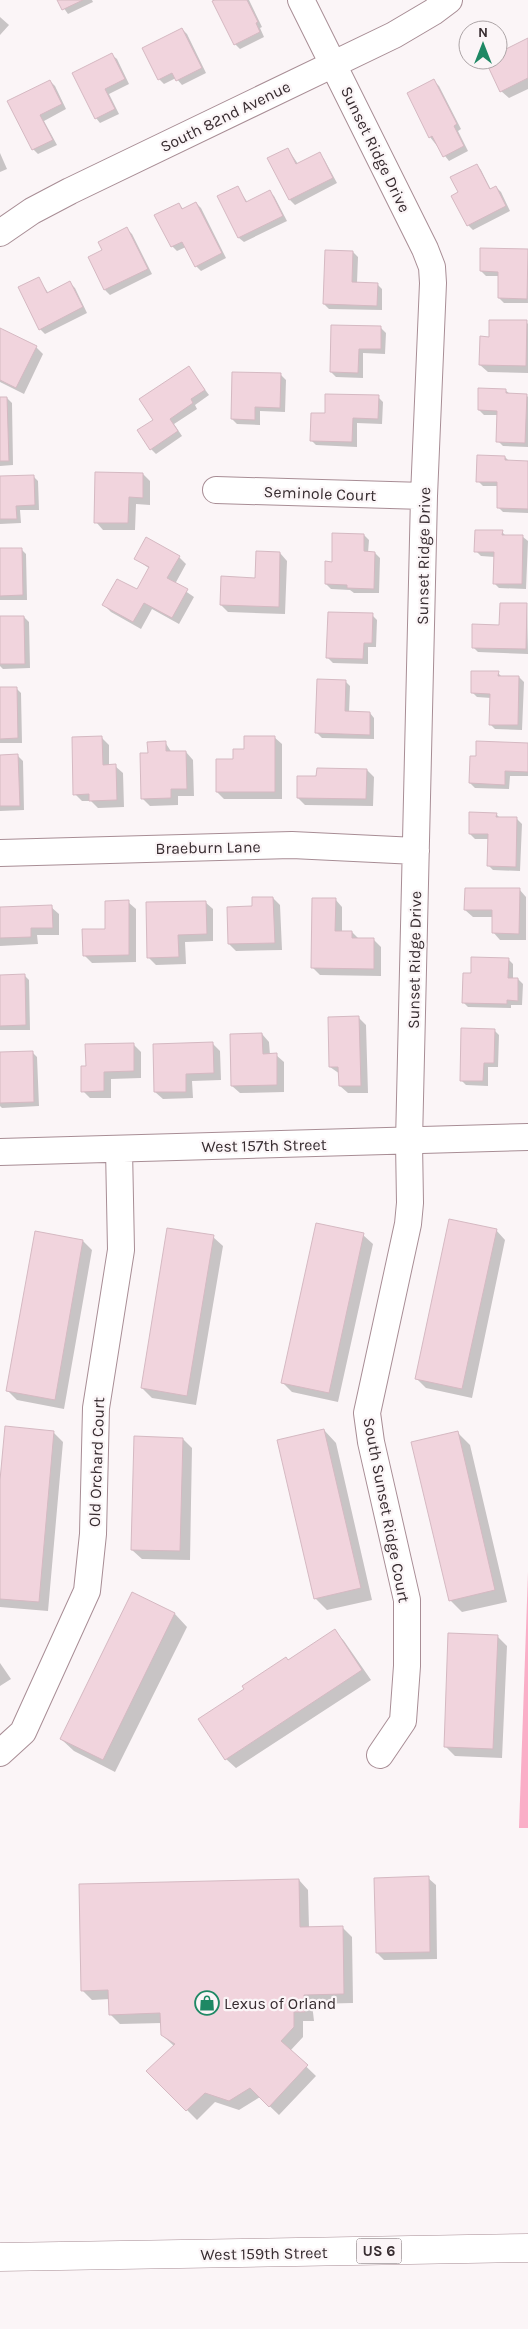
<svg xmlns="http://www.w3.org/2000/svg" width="528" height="2329" font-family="Karla,sans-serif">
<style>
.green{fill:#faaec7}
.shadow{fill:#0003}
.building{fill:#f1d4dd;stroke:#d5b9c2}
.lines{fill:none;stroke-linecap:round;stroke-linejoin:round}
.minor-casing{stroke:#a88d95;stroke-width:28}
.major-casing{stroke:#a88d95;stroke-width:29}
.minor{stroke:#fff;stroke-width:26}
.major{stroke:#fff;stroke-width:28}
.labels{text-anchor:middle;stroke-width:4.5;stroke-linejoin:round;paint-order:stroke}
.shield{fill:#fbf5f7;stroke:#72686c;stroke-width:1}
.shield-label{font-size:15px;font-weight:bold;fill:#372c30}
.street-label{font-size:16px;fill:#372c30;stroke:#fbf5f7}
.poi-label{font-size:16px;fill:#372c30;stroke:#fbf5f7;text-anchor:start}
</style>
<rect width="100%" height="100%" fill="#fbf5f7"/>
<path class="green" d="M528,1572V1828H519Z"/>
<path class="shadow" d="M58,0H92L93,2L68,14Z
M218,0H249L262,27L260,28L264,37L240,49L235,44Z
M0,17L9,25L0,35Z
M182,29L187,34L206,73L182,85L176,78L164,84L159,79Z
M528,39V89L509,98L501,91L486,60H498V41L506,50Z
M112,55L117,59L129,84L109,94L119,114L100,123L96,118Z
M50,81L55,86L66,109L44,121L57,145L38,154L33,149L9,102Z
M434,81L439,86L461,129L458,131L468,151L449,161L430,137Z
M288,149L298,164L319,154L324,159L337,183L295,205L290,200Z
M0,153L7,169L0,172Z
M477,165L481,170L491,190L496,187L501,192L510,211L473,230L468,225L459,193Z
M237,187L248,203L269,192L274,196L287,221L244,242L239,238L219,196Z
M196,203L201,208L226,258L201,271L196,266L186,247L177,251L172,246L179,204L184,210Z
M127,229L132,234L152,274L110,295L105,290L89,258L104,250Z
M527,250L528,303H504L499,298V276H486L481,271Z
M353,252L358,257L357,283L377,284L382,289V310L329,309L324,304Z
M38,278L49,294L70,283L75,288L87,313L45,334L40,329Z
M526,322L528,324V373L488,372L480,365L490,338Z
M381,328L386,333L385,354L363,353V378L336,377L331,372Z
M0,329L36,347L43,354L24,394L0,382Z
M189,368L209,395L195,405L197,409L174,424L182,436L156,454L151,449L154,420Z
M281,375L286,380L285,412L260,411V425L237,424L232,419Z
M505,390L510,394L526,395L528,397V447L503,446L498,441V415H484L479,410Z
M378,397L383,402L382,424L357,423V447L316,445L311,440L326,415Z
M0,398H7L12,403L13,465L0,466Z
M505,457L509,461L528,462V513L503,512L498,507V486H483L478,481Z
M143,474L150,481V505L136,504L135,530H103L96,522Z
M33,476L38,481L39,510H20L21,523L0,524V477Z
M502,532L506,536L523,537L528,541L526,589L499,588L494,583L495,557L481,556L476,551Z
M364,535L369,540L368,553H375L380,558L379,593H354L350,590L331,589L326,584L333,563Z
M0,549H21L26,554L27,600H0Z
M280,553L287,561L285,614L228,612L221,605L256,579Z
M179,557L186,564L175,584L194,597L179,624L152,609L141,629L111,612L104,605L138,591L150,569L136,559Z
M527,605L528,654L478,652L473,647Z
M372,615L377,620L376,647H368V664L333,663L328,658Z
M24,617L29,622L30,668L3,669L0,666V618Z
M498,673L502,677H519L524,682L522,730L495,729L490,724L491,698L477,697L472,692Z
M345,681L350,686L349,712L370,713L374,718V739L322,738L317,733Z
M16,688L21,693L22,743H0V689Z
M274,737L282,744V799H224L217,792L234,760L246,750Z
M102,738L109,745V766H115L123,773L124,807L98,808L91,801H82L75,794Z
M165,742L172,753L186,752L193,760L194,796H178V805L150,806L142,798L149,754Z
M528,744V776H510L509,789L475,788L470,783Z
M0,756H18L23,761L24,810L0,811Z
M367,770L374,777L373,806L305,805L298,798L318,777Z
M496,814L500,818L517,819L522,824L520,871L493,870L488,865L489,839H475L470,834Z
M519,889L526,897V940H500L493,932V917H473L465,910Z
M273,898L280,905L282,950L236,951L229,944L254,907Z
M335,899L342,907V932H352L359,939L374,940L381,947V976L320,975L312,967Z
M128,902L136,909V962L92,963L84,955Z
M205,902L213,909V941L185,942L186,964L156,965L149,958Z
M51,907L59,914V935H37L38,944L0,946V908Z
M508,959L513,964V979H518L523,984L522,1005H511V1008L468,1007L463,1002L472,975Z
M24,975L29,980L30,1030H0V976Z
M359,1018L366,1025L368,1093H348L340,1086V1074L330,1067Z
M494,1030L499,1035L498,1067H488V1086L466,1085L461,1080Z
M262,1034L269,1042L270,1055H276L284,1062V1092L240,1093L232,1086Z
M133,1044L141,1052V1078L111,1079V1098H90L83,1091L87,1068Z
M213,1044L220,1051L221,1080L192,1081L193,1098L163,1099L155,1092Z
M32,1052L37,1057L39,1106L2,1108L0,1106V1053Z
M496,1230L505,1240L472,1398L426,1388L417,1379Z
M363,1235L373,1244L338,1402L292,1392L282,1382Z
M213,1237L223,1246L196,1405L152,1398L142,1388Z
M83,1241L92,1250L64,1409L17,1400L8,1391Z
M324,1430L336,1443L372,1600L327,1610L315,1598Z
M53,1432L63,1442L48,1611L0,1607V1494Z
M457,1432L470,1445L507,1602L462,1612L450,1600Z
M183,1439L192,1448L190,1560L142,1559L132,1550Z
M133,1594L175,1614L187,1627L115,1772L74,1751L61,1739Z
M335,1631L344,1641L371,1680L236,1768L226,1759L245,1689Z
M497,1636L507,1646L502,1758L455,1756L445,1746Z
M0,1663L11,1679L0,1686Z
M428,1878L436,1885L437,1959L384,1960L377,1953Z
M299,1880L308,1890L309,1928L342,1927L352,1937L353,2003L312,2004L314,2021H303V2037L290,2051L316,2076L279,2115L260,2097L239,2110L215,2102L197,2120L148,2071L174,2046L162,2035V2023L120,2024L110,2014V1999L92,2000L82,1990Z"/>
<path class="building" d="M57,0H83L62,10Z
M215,0H247L258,22L256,23L260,32L234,45L212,1Z
M182,28L202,68L176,81L172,73L158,80L142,48Z
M528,38V78L500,92L485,60H498V39L504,50Z
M112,53L125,79L105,89L115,109L95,119L72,73Z
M434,79L457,124L454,126L464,146L443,157L432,136L429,138L407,93Z
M50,80L62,104L40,115L53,140L32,150L7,101Z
M288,148L296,164L320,152L333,178L289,200L267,158Z
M477,164L490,189L496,186L506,206L467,226L451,196L458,192L450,177Z
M238,186L246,202L270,190L283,216L238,238L217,196Z
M196,202L222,253L195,267L182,242L171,247L154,215L179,203L182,209Z
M127,227L148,269L104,290L88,257L102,250L98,242Z
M480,248L528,249L527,299L498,298V272L480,271Z
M325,250L353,251L352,282L378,283L377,306L323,304Z
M39,277L47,293L70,281L83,307L39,330L18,287Z
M489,320H527L526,366L479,365L480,336L489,337Z
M331,325L381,326V349H359L358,373L330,372Z
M0,328L37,346L16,388L0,380Z
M189,366L205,390L191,399L193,403L170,419L178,431L150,450L137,430L153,420L139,399Z
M232,372L281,373L280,408L255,407V420L231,419Z
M478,388L506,389V393L527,394L525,443L496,442L497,411L478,410Z
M325,394L379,395L378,419L353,418L352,442L310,441L311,413H325Z
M0,397H7L9,461H0Z
M477,455L505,456V460L528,461V509L497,508V482H476Z
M95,472L143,473V498L129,497L128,523H94Z
M34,475L35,505L16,506L17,519H0V476Z
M475,530H503L502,535H523L522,584H493L494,552H474Z
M332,533L364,534V551L375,552L374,589L347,588V585L325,584V561L332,562Z
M146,537L180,556L167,578L188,589L172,618L144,603L133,622L102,605L117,579L137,589L149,567L134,559Z
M0,548H22L23,595L0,596Z
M256,551L280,552L279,607L220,605L221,576L255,578Z
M500,603H527L526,649L472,648V624L499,625Z
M328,612L373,613L372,643H364L363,659L326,658Z
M0,616H24L25,664H0Z
M471,671H499L498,676H519L518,725H489L490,694L471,693Z
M317,679L346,680L345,711L370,712V735L315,733Z
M0,687H17L18,738L0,739Z
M102,736L103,765L116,764L117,800L89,801V794L73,795L72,737Z
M244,736H275V792H216V759H233V749H244Z
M166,741V751H186L187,789H171V798L141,799L140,753H148L147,742Z
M476,741L528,743V772L505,771V785L469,783L470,756H476Z
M18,754L20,806H0V755Z
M317,768L367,769L366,799L297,798V776H316Z
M469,812L497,813L496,817H517L516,867L487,866L488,834H469Z
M465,888H520L519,934L492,933V910H464Z
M252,897H273L275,943L228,944L227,907L252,906Z
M312,898H336L335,931H352V938H374V969L311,968Z
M129,900V955L83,956L82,929H105V901Z
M206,901L207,934L178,935L179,957L147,958L146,902Z
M52,905L53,928H31V937L0,938V907Z
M471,957L509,958L508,978H518V1001L507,1000V1004L462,1003L463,973H471Z
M25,974L26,1025L0,1026V975Z
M359,1016L361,1086H339L338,1067H329L328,1017Z
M461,1028L495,1029L494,1063H484L483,1081H460Z
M262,1033L263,1054L277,1053V1085L231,1086L230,1034Z
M213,1042L214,1073L186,1074V1092H154L153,1044Z
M134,1043V1071L104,1072V1091L81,1092V1066H86L85,1044Z
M33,1051L34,1102L0,1103V1052Z
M449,1219L497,1229L462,1389L415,1379Z
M316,1223L364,1233L329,1393L281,1383Z
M167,1228L214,1235L187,1396L141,1388Z
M35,1231L83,1240L55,1400L6,1391Z
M5,1426L54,1431L39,1602L0,1599V1480Z
M324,1429L361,1588L314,1599L277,1440Z
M458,1431L495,1590L449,1601L411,1442Z
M134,1436L183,1438L180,1551L131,1550Z
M132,1592L175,1613L103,1760L60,1739Z
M335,1629L362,1670L225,1760L198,1719L244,1689L242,1686L286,1657L288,1660Z
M448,1633L498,1635L493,1749L444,1747Z
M429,1876L430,1952L376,1953L374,1878Z
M299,1879L300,1927L343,1926L344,1994L304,1995L305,2012H294V2027L281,2041L308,2065L269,2107L250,2088L229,2101L205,2093L186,2111L146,2071L175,2044L161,2035L160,2013L109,2015L108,1990L81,1991L79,1884Z"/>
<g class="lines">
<g class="minor-casing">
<path id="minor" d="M301,0L425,249L432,267L433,283L424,496L409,1142L410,1203L408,1224L367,1413L371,1442L407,1600V1666L403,1721L380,1755
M0,233L32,211L70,191L394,35L433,12L449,0
M216,490L424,496
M0,853L292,845L416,851
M0,1152L528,1137
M0,1753L23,1732L87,1591L93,1534L96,1408L121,1250L119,1149"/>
</g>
<g class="major-casing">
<path id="major" d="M0,2257L528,2248"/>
</g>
<use href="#minor" class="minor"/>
<use href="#major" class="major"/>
</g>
<defs>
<g id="shop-ring" transform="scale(1.25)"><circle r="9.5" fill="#fbf5f7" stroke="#1e8864" stroke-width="1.5"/><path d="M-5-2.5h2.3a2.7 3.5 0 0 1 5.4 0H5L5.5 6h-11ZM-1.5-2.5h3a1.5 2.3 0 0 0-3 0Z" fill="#1e8864"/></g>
</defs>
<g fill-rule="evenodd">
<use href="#shop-ring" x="207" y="2003"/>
</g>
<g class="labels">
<rect class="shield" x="356.5" y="2238.5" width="45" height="25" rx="4"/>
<g class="shield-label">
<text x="379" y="2256">US 6</text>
</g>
<g class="street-label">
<text transform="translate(225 116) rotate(-26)" y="6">South 82nd Avenue</text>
<text transform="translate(376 149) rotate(64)" y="6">Sunset Ridge Drive</text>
<text transform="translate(320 493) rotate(2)" y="6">Seminole Court</text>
<text transform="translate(423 556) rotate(-89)" y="6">Sunset Ridge Drive</text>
<text transform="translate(208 847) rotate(-1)" y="6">Braeburn Lane</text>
<text transform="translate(414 960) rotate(-89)" y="6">Sunset Ridge Drive</text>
<text transform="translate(264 1145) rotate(-1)" y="6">West 157th Street</text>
<text transform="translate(96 1462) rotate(-88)" y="6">Old Orchard Court</text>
<text transform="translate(387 1510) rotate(79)" y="6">South Sunset Ridge Court</text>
<text transform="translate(264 2253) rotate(-1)" y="6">West 159th Street</text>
</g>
<g class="poi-label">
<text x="224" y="2009">Lexus of Orland</text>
</g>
</g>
<g transform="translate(483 45)"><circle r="24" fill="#fbf5f7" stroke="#ada5a7"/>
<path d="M0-4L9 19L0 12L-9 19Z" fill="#1e8864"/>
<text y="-8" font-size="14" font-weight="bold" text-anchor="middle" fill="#372c30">N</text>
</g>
</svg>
